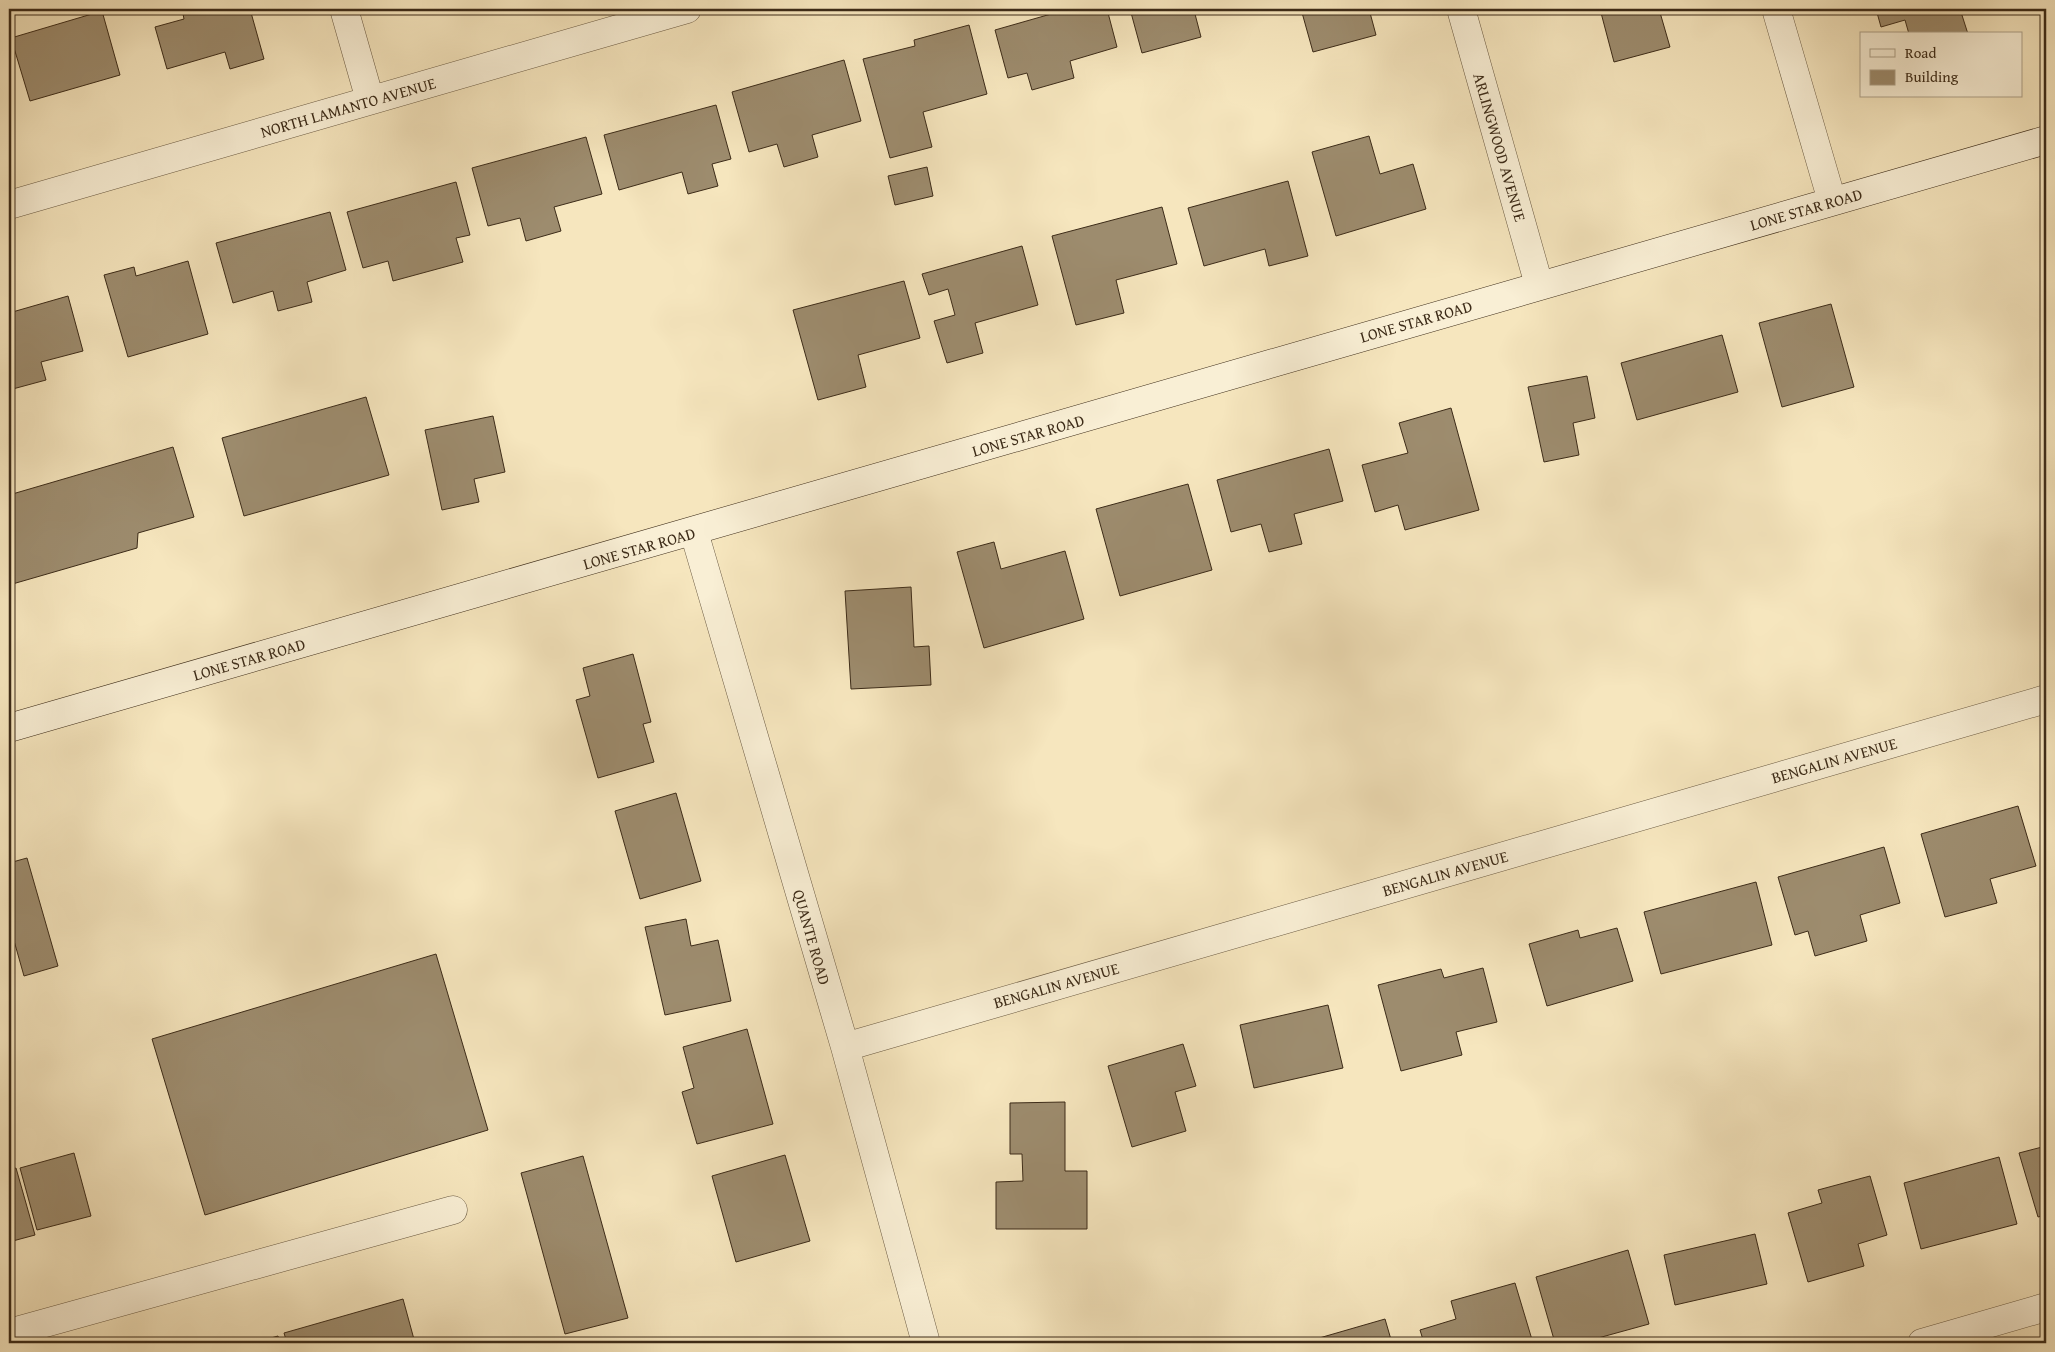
<svg xmlns="http://www.w3.org/2000/svg" width="2055" height="1352" font-family="'Gentium Book Plus',serif">
<style>
.building{fill:#9d8c6e;stroke:#3c2b18}
.lines{fill:none;stroke-linecap:round;stroke-linejoin:round}
.street-casing{stroke:#6a5a42;stroke-width:29}
.secondary-casing{stroke:#3c2b18;stroke-width:29}
.street{stroke:#f9efd5;stroke-width:28}
.secondary{stroke:#f9efd5;stroke-width:28}
.labels{text-anchor:middle;stroke-width:5;stroke-linejoin:round;paint-order:stroke}
.street-label{font-size:16px;fill:#3c2b18;stroke:#f9efd5}
</style>
<rect width="100%" height="100%" fill="#f6e6be"/>
<filter id="stains"><feTurbulence type="fractalNoise" baseFrequency=".004" numOctaves="4"/><feColorMatrix values="0 0 0 0 .2 0 0 0 0 .09 0 0 0 0 .02 0 0 0 .5 -.17"/></filter>
<radialGradient id="worn" r=".72"><stop offset=".6" stop-color="#630" stop-opacity="0"/><stop offset="1" stop-color="#630" stop-opacity=".3"/></radialGradient>
<path class="building" d="M182,9H250L264,59L230,69L225,52L167,69L155,27L184,19Z
M1058,9H1107L1117,47L1070,61L1074,78L1032,90L1027,73L1008,78L995,30L1058,12Z
M1130,9H1215L1195,14L1201,37L1142,53Z
M1301,9H1369L1376,35L1313,52Z
M1600,9H1659L1670,47L1614,62Z
M1876,9H1960L1968,34H1909L1905,20L1881,27Z
M102,11L120,75L30,101L11,38Z
M969,25L987,94L923,112L932,147L890,158L863,59L915,46L914,40Z
M844,60L861,121L812,135L818,157L784,167L777,144L749,152L732,92Z
M716,105L731,159L712,164L718,186L688,194L682,172L619,190L604,135Z
M1369,136L1380,174L1413,164L1426,209L1336,236L1312,152Z
M586,137L602,194L554,207L561,231L526,241L520,218L488,226L472,168Z
M927,167L933,196L895,205L888,176Z
M1288,181L1308,256L1269,266L1265,249L1204,266L1188,208Z
M456,182L470,235L456,238L463,262L393,281L388,261L363,268L347,212Z
M1162,207L1177,264L1116,280L1124,313L1076,325L1052,236Z
M330,212L346,270L307,282L312,302L278,311L273,291L233,303L216,243Z
M1022,246L1038,305L975,323L983,353L947,363L934,321L955,315L948,289L929,295L922,274Z
M188,261L208,334L128,357L104,275L134,267L136,276Z
M904,281L920,338L858,355L866,387L818,400L793,310Z
M68,296L83,351L41,362L46,380L9,390V313Z
M1831,304L1854,387L1782,407L1759,323Z
M1722,335L1738,392L1637,420L1621,363Z
M1587,376L1595,418L1573,423L1579,455L1544,462L1528,387Z
M366,397L389,475L244,516L222,438Z
M1451,408L1479,510L1405,530L1398,505L1375,512L1362,465L1408,453L1399,423Z
M493,416L505,472L474,479L479,502L442,510L425,430Z
M173,447L194,517L138,533L137,548L9,585V495Z
M1329,449L1343,501L1294,514L1302,544L1269,552L1261,524L1231,532L1217,480Z
M1188,484L1212,570L1120,596L1096,509Z
M994,542L1001,569L1065,551L1084,619L984,648L957,552Z
M911,587L914,647L929,646L931,685L851,689L845,591Z
M633,654L651,722L643,724L654,762L598,778L576,700L590,696L583,668Z
M676,793L701,881L640,899L615,811Z
M2018,806L2036,866L1990,879L1997,903L1945,917L1921,834Z
M1884,847L1900,903L1860,915L1867,941L1815,956L1808,931L1795,935L1778,877Z
M27,858L58,966L24,976L9,923V863Z
M1756,882L1772,945L1661,974L1644,912Z
M686,919L691,946L718,940L731,1001L665,1015L645,927Z
M1617,928L1633,981L1547,1006L1529,944L1578,930L1580,938Z
M436,954L488,1130L205,1215L152,1039Z
M1483,968L1497,1022L1456,1032L1462,1055L1401,1071L1378,985L1441,969L1444,978Z
M1328,1005L1343,1068L1254,1088L1240,1025Z
M747,1029L773,1124L697,1144L682,1092L694,1088L683,1047Z
M1183,1044L1196,1086L1175,1092L1186,1131L1132,1147L1108,1066Z
M1065,1102V1171H1087V1229H996V1182L1023,1181L1022,1154H1010V1103Z
M2046,1146V1215L2038,1217L2019,1153Z
M74,1153L91,1216L37,1230L20,1168Z
M785,1155L810,1241L736,1262L712,1176Z
M583,1156L628,1318L565,1334L521,1173Z
M1999,1157L2017,1224L1921,1249L1904,1183Z
M16,1168L35,1235L9,1242V1170Z
M1870,1176L1887,1235L1858,1244L1864,1266L1808,1282L1788,1213L1822,1203L1818,1190Z
M1755,1234L1767,1284L1675,1305L1664,1255Z
M1628,1250L1649,1324L1580,1343H1555L1536,1277Z
M1515,1283L1533,1343H1424L1420,1330L1456,1319L1451,1301Z
M403,1299L415,1343H287L284,1333Z
M1385,1319L1392,1343H1302Z
M278,1336L280,1343H253Z"/>
<g class="lines">
<g class="street-casing">
<path id="street" d="M344,9L370,100
M1461,9L1539,285
M1776,9L1832,201
M9,205L687,9
M694,532L845,1047L926,1343
M845,1047L2046,699
M9,1333L453,1210
M1922,1343L2046,1307"/>
</g>
<g class="secondary-casing">
<path id="secondary" d="M9,728C689,536 1366,333 2046,140"/>
</g>
<use href="#street" class="street"/>
<use href="#secondary" class="secondary"/>
</g>
<g class="labels">
<g class="street-label">
<text transform="translate(348 107) rotate(-16)" y="6">NORTH LAMANTO AVENUE</text>
<text transform="translate(1500 147) rotate(74)" y="6">ARLINGWOOD AVENUE</text>
<text transform="translate(1806 209) rotate(-16)" y="6">LONE STAR ROAD</text>
<text transform="translate(1416 321) rotate(-16)" y="6">LONE STAR ROAD</text>
<text transform="translate(1028 435) rotate(-16)" y="6">LONE STAR ROAD</text>
<text transform="translate(639 548) rotate(-16)" y="6">LONE STAR ROAD</text>
<text transform="translate(249 659) rotate(-16)" y="6">LONE STAR ROAD</text>
<text transform="translate(1834 760) rotate(-16)" y="6">BENGALIN AVENUE</text>
<text transform="translate(1445 873) rotate(-16)" y="6">BENGALIN AVENUE</text>
<text transform="translate(812 937) rotate(74)" y="6">QUANTE ROAD</text>
<text transform="translate(1056 985) rotate(-16)" y="6">BENGALIN AVENUE</text>
</g>
</g>
<rect width="2055" height="1352" fill="none" stroke="#f6e6be" stroke-width="30"/>
<rect x="10" y="10" width="2035" height="1332" fill="none" stroke="#3c2b18" stroke-width="2.5"/>
<rect x="15" y="15" width="2025" height="1322" fill="none" stroke="#3c2b18"/>
<rect x="1860" y="32" width="162" height="65" fill="#f9efd5" stroke="#ada189"/>
<rect x="1870" y="49" width="25" height="8" fill="#f9efd5" stroke="#ada189"/>
<text x="1905" y="58" font-size="15" fill="#3c2b18">Road</text>
<rect x="1870" y="70" width="25" height="15" fill="#9d8c6e" stroke="#ada189"/>
<text x="1905" y="82" font-size="15" fill="#3c2b18">Building</text>
<rect width="100%" height="100%" filter="url(#stains)"/>
<rect width="100%" height="100%" fill="url(#worn)"/>
</svg>
